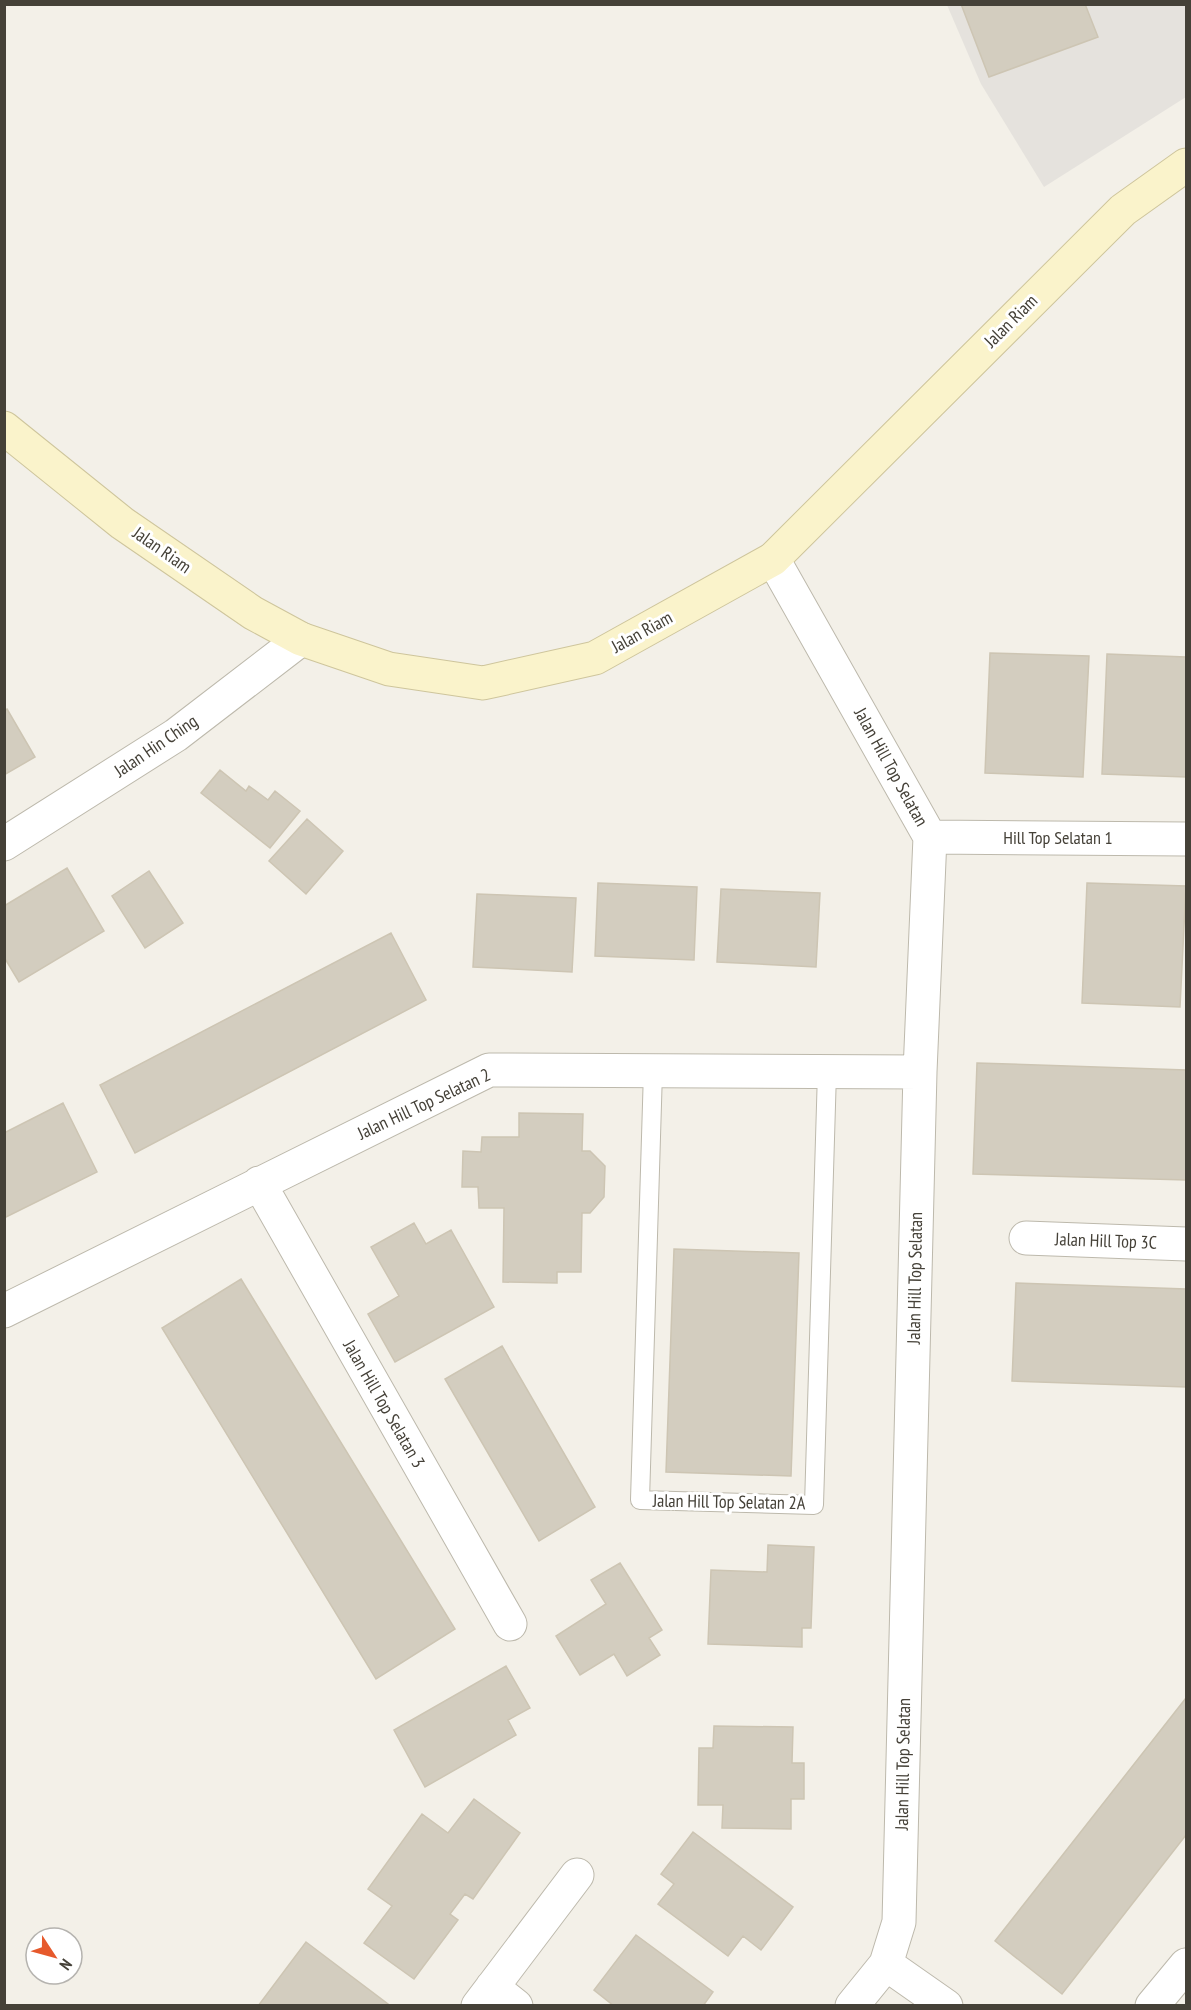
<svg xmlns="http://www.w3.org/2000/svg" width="1191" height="2010" font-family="'PT Sans Narrow',sans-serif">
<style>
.industrial{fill:#e5e2dd}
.building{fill:#d3cdbf;stroke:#cdc5b3;stroke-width:1.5}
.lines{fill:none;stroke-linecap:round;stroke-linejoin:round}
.service-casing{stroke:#bdb9ac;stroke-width:20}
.minor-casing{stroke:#bdb9ac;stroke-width:35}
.secondary-casing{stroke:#cec59c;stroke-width:35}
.service{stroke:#fff;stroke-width:18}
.minor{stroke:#fff;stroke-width:33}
.secondary{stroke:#faf3cb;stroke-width:33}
.labels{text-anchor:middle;stroke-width:6;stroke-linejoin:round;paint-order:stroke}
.street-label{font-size:18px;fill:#454138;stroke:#fff}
</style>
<rect width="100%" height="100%" fill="#f3f0e8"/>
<path class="industrial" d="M947,5H1186V97L1044,187L981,84Z"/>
<path class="building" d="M961,4H1085L1098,37L989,77Z
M990,653L1089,656L1083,777L985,773Z
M1107,654L1186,657V777L1102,774Z
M7,709L35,757L4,775V711Z
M220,770L246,791L249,786L268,800L275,791L300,811L270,848L201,793Z
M307,819L343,851L306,894L269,861Z
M67,868L104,931L19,982L4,957V906Z
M149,871L183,923L145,948L112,896Z
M598,883L697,887L694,960L595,956Z
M1087,883L1186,886L1180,1007L1082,1003Z
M721,889L820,893L816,967L717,962Z
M477,894L576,898L572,972L473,967Z
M391,933L426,1000L135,1153L100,1085Z
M977,1063L1186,1070V1180L973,1174Z
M63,1103L97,1172L4,1218V1133Z
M519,1113L583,1114L582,1151H590L605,1166L604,1197L590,1213H582L581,1272H557V1283L503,1282L504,1208H479L478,1187H462L463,1151L481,1152L482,1137H519Z
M414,1223L426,1244L451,1230L494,1307L395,1362L368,1314L399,1296L371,1247Z
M674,1249L799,1253L791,1476L666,1472Z
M241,1279L455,1629L376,1679L162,1328Z
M1016,1283L1186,1289V1387L1012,1381Z
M502,1346L595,1507L539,1541L445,1379Z
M768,1545L814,1547L811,1628H802V1647L708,1644L711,1570L767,1572Z
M620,1563L662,1630L649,1638L660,1655L627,1676L614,1654L580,1675L556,1636L606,1604L591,1580Z
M506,1666L530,1708L508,1720L516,1735L425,1787L394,1730Z
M1186,1698V1835L1062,1994L995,1941Z
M714,1726L793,1727L792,1763H804V1799H791V1829L722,1828L723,1805H698L699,1748H713Z
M474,1799L520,1833L473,1899L465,1894L450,1914L458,1920L414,1979L364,1943L392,1906L368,1889L422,1814L448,1833Z
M693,1832L793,1907L761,1950L743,1936L728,1956L658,1904L674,1884L661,1874Z
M636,1935L713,1992L703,2006H614L594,1990Z
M306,1942L388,2004L387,2006H258Z"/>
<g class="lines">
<g class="service-casing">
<path id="service" d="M653,1071L640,1500L814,1505L827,1072"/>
</g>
<g class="minor-casing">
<path id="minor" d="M773,559L930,837L920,1072L899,1922L886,1964L946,2006
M930,837L1186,839
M4,844L176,735L301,639
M259,1183L510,1624
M1026,1238L1186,1244
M4,1311L489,1070L920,1072
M492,1987L516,2006
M478,2006L577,1875
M852,2006L886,1964
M1152,2006L1186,1965"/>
</g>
<g class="secondary-casing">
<path id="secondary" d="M4,428L122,523L253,613L301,639L389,669L483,683L595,658L773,559L1123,210L1186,165"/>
</g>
<use href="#service" class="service"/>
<use href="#minor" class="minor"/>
<use href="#secondary" class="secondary"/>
</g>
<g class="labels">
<g class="street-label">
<text transform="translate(1011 321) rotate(-45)" y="6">Jalan Riam</text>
<text transform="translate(162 550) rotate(35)" y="6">Jalan Riam</text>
<text transform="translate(642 632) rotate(-29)" y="6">Jalan Riam</text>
<text transform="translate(156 746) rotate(-34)" y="6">Jalan Hin Ching</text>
<text transform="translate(891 767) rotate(61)" y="6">Jalan Hill Top Selatan</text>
<text x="1058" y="844">Hill Top Selatan 1</text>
<text transform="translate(424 1104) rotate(-25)" y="6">Jalan Hill Top Selatan 2</text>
<text transform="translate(1106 1241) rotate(2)" y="6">Jalan Hill Top 3C</text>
<text transform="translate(915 1278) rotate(-89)" y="6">Jalan Hill Top Selatan</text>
<text transform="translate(384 1404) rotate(60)" y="6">Jalan Hill Top Selatan 3</text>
<text transform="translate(729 1502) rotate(1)" y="6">Jalan Hill Top Selatan 2A</text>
<text transform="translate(903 1764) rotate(-89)" y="6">Jalan Hill Top Selatan</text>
</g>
</g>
<rect width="1191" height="2010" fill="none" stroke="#454138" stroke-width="12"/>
<g transform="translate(54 1956) rotate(126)"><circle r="28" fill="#ffffff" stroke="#b5b3af" stroke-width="1.5"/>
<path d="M0-4.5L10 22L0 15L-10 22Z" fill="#e6592c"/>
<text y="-9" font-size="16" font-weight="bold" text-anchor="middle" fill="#454138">N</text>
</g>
</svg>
